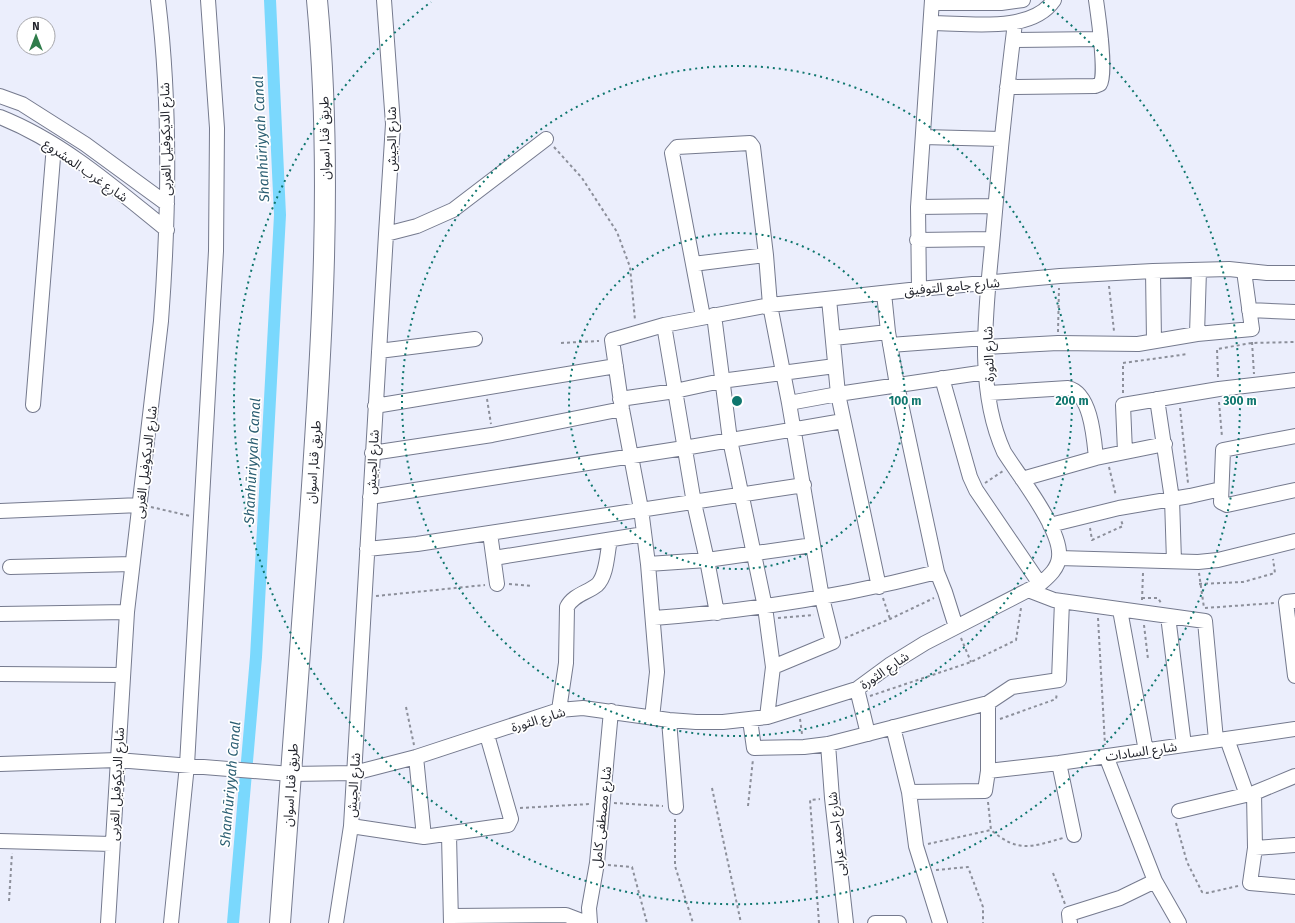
<svg xmlns="http://www.w3.org/2000/svg" width="1295" height="923" font-family="'Fira Sans','Noto Sans Arabic',sans-serif">
<style>
.lines{fill:none;stroke-linecap:round;stroke-linejoin:round}
.canal{stroke:#7ad8fd;stroke-width:12}
.minor-casing{stroke:#757a8e;stroke-width:16}
.highway-casing{stroke:#757a8e;stroke-width:22}
.path{stroke:#8c8f9a;stroke-width:2;stroke-dasharray:3 3;stroke-linecap:butt}
.minor{stroke:#fff;stroke-width:14}
.highway{stroke:#fff;stroke-width:20}
.ring{fill:none;stroke:#0f766e;stroke-width:2;stroke-dasharray:2 4}
.labels{text-anchor:middle;stroke-width:3.5;stroke-linejoin:round;paint-order:stroke}
.street-label{font-size:13px;fill:#22242c;stroke:#fff}
.water-label{font-size:14px;font-style:italic;fill:#2b5e72;stroke:#fff}
.centre{fill:#0f766e;stroke:#fff;stroke-width:2}
.ring-label{font-size:12px;text-anchor:middle;font-weight:bold;fill:#0f766e;stroke:#fff;stroke-width:3.5;stroke-linejoin:round;paint-order:stroke}
</style>
<rect width="100%" height="100%" fill="#ebeefc"/>
<g class="lines">
<path class="canal" d="M233,923L256,657L280,215L270,0"/>
<g class="minor-casing">
<path id="minor" d="M932,3H1001L1023,0
M931,23C968,23 1031,34 1054,0
M1013,40L1101,39
M1007,87L1095,86L1100,84C1107,75 1098,14 1096,0
M0,96L22,104L85,144L167,204
M0,117C63,142 115,188 167,230
M923,137L1001,139
M918,207L995,206
M386,234L417,226L453,210L546,139
M917,240L992,239
M693,264L766,255
M1153,271L1154,341
M919,289L918,207L932,0
M884,293L888,332
M829,299L838,394L879,587
M1249,310L1295,312
M714,315L730,440L765,607L773,667L767,717
M703,317L672,153L677,147L750,143L753,147L766,255L770,305L789,403L822,598L833,642L773,667
M664,325L694,503L707,560L717,613
M1197,334L1199,270
M834,338L888,332L897,385L937,572L945,592L956,627
M890,345L985,338
M985,347L1058,343L1138,344L1197,334L1252,329L1244,271
M379,351L475,339
M942,378L970,477L976,490L1040,584
M989,393L1068,388C1091,393 1094,438 1096,458
M620,399L675,391L721,381L835,366
M1157,399L1172,499L1174,561
M789,403L838,394L986,372
M33,405L54,145
M375,406L616,366
M1295,436L1223,450L1221,502L1227,505L1295,490
M1125,452L1123,405L1219,389L1295,380
M372,453L492,435L622,409
M1022,479L1096,458L1165,444
M370,497L684,448L843,421
M0,511L140,505
M1050,525L1119,508L1190,496L1221,489
M490,533L497,584
M367,549L417,544L804,485
M494,558L644,534
M1059,558L1198,562L1218,560L1295,541
M648,564L707,560L813,545
M10,567L132,564
M1028,590L1054,600L1205,621L1216,740
M1295,601L1286,602L1295,676
M1120,610L1146,751
M0,614L127,612
M1168,616L1184,745
M654,618C750,611 844,596 937,572
M0,674L122,675
M857,689L868,734
M559,710L566,663L567,607C573,595 587,593 597,585C607,576 607,553 610,540
M652,718L657,672L648,564L641,509L622,409L612,340L664,325L770,305L919,289L1060,276L1153,271L1229,269L1267,273H1295
M669,720L676,807
M750,720L754,748L804,747L828,744L988,703L1012,687L1059,680L1062,601
M893,727L909,792L916,846L940,923
M1227,739L1247,795
M828,744L832,798L846,923
M1106,756L1155,881L1179,923
M416,757L424,837L508,825L511,819L487,735
M1059,763L1074,835
M0,764L117,760L291,774L354,773L416,757L559,710L583,708L669,720L696,722H723L767,717L857,689L891,664L925,643L1040,584C1048,577 1058,569 1059,557C1062,530 1019,476 1004,452C974,386 987,304 993,234C999,164 1006,94 1015,23
M988,771L1059,763L1295,729
M909,792L985,791L988,771V703
M1254,793L1255,848L1250,883L1295,887
M1179,811L1254,793L1295,776
M351,826L424,837
M449,835L451,923
M0,841L112,844
M1255,848L1295,845
M451,916L566,915L587,923
M108,923L127,612L161,321C169,215 171,106 158,0
M171,923L187,765L216,251L217,128L208,0
M336,923L351,826L386,234L393,124L384,0
M590,923L589,908L597,863L611,711
M875,923H899
M1070,923L1069,914L1120,898L1155,881"/>
</g>
<g class="highway-casing">
<path id="highway" d="M280,923C290,787 300,651 310,515C322,344 333,171 317,0"/>
</g>
<path class="path" d="M554,147L582,178L617,232L630,267L635,320
M1109,286L1114,331
M1058,332L1059,288
M1252,342L1254,374
M561,343L599,341
M1218,377L1217,349L1252,343L1295,342
M1123,393V363L1188,354
M487,399L491,424
M1219,402L1222,437
M1180,408L1188,483
M1109,467L1116,496
M985,483L1003,471
M151,507L190,516
M1090,528L1092,540L1123,526L1121,520
M1199,573L1204,608
M509,584L532,586
M1199,584L1243,582L1275,573L1273,559
M376,596L485,585
M883,598L890,619
M1142,598H1158L1161,603
M1142,600L1143,573
M1205,608L1275,603
M778,618L814,615
M1098,618L1105,745
M1144,625L1148,659
M845,638L890,619L934,598
M961,638L971,662
M870,696L971,662L1016,640L1021,608
M406,707L414,745
M800,719L802,734
M1000,719L1056,699L1057,693
M712,788L741,923
M988,802L991,830C1018,853 1031,847 1063,838
M614,803L663,806
M748,806L753,759
M520,808L590,804
M675,819V866L693,923
M1176,823L1187,862L1202,892L1207,893L1238,886
M928,844L991,830
M608,865L632,867L647,923
M936,870L968,867L983,907V923
M1053,873L1065,904
M9,901L12,853
M819,923L810,800L820,799"/>
<use href="#minor" class="minor"/>
<use href="#highway" class="highway"/>
</g>
<g class="ring">
<circle cx="737" cy="401" r="168"/>
<circle cx="737" cy="401" r="335"/>
<path d="M1043 2A503 503 0 1 1 431 2"/>
</g>
<g class="labels">
<g class="street-label">
<text transform="translate(324 138) rotate(-91)" y="5">طريق قنا, اسوان</text>
<text transform="translate(165 139) rotate(-91)" y="5">شارع الديكوفيل الغربى</text>
<text transform="translate(391 139) rotate(-90)" y="5">شارع الجيش</text>
<text transform="translate(86 170) rotate(35)" y="5">شارع غرب المشروع</text>
<text transform="translate(952 286) rotate(-5)" y="5">شارع جامع التوفيق</text>
<text transform="translate(988 354) rotate(-92)" y="5">شارع الثورة</text>
<text transform="translate(145 462) rotate(-83)" y="5">شارع الديكوفيل الغربى</text>
<text transform="translate(313 462) rotate(-86)" y="5">طريق قنا, اسوان</text>
<text transform="translate(372 462) rotate(-87)" y="5">شارع الجيش</text>
<text transform="translate(884 670) rotate(-34)" y="5">شارع الثورة</text>
<text transform="translate(538 719) rotate(-17)" y="5">شارع الثورة</text>
<text transform="translate(1141 751) rotate(-8)" y="5">شارع السادات</text>
<text transform="translate(116 784) rotate(-87)" y="5">شارع الديكوفيل الغربى</text>
<text transform="translate(290 785) rotate(-86)" y="5">طريق قنا, اسوان</text>
<text transform="translate(353 785) rotate(-86)" y="5">شارع الجيش</text>
<text transform="translate(601 817) rotate(-84)" y="5">شارع مصطفى كامل</text>
<text transform="translate(836 834) rotate(-96)" y="5">شارع احمد عرابى</text>
</g>
<g class="water-label">
<text transform="translate(261 139) rotate(-93)" y="5">Shanhūriyyah Canal</text>
<text transform="translate(252 461) rotate(-87)" y="5">Shanhūriyyah Canal</text>
<text transform="translate(230 784) rotate(-85)" y="5">Shanhūriyyah Canal</text>
</g>
</g>
<circle cx="737" cy="401" r="6" class="centre"/>
<g class="ring-label">
<text x="905" y="405">100 m</text>
<text x="1072" y="405">200 m</text>
<text x="1240" y="405">300 m</text>
</g>
<g transform="translate(36 36)"><circle r="19" fill="#ffffff" stroke="#a7a7ab"/>
<path d="M0-3L7 15L0 10L-7 15Z" fill="#2f7c4b"/>
<text y="-6" font-size="11" font-weight="bold" text-anchor="middle" fill="#22242c">N</text>
</g>
</svg>
